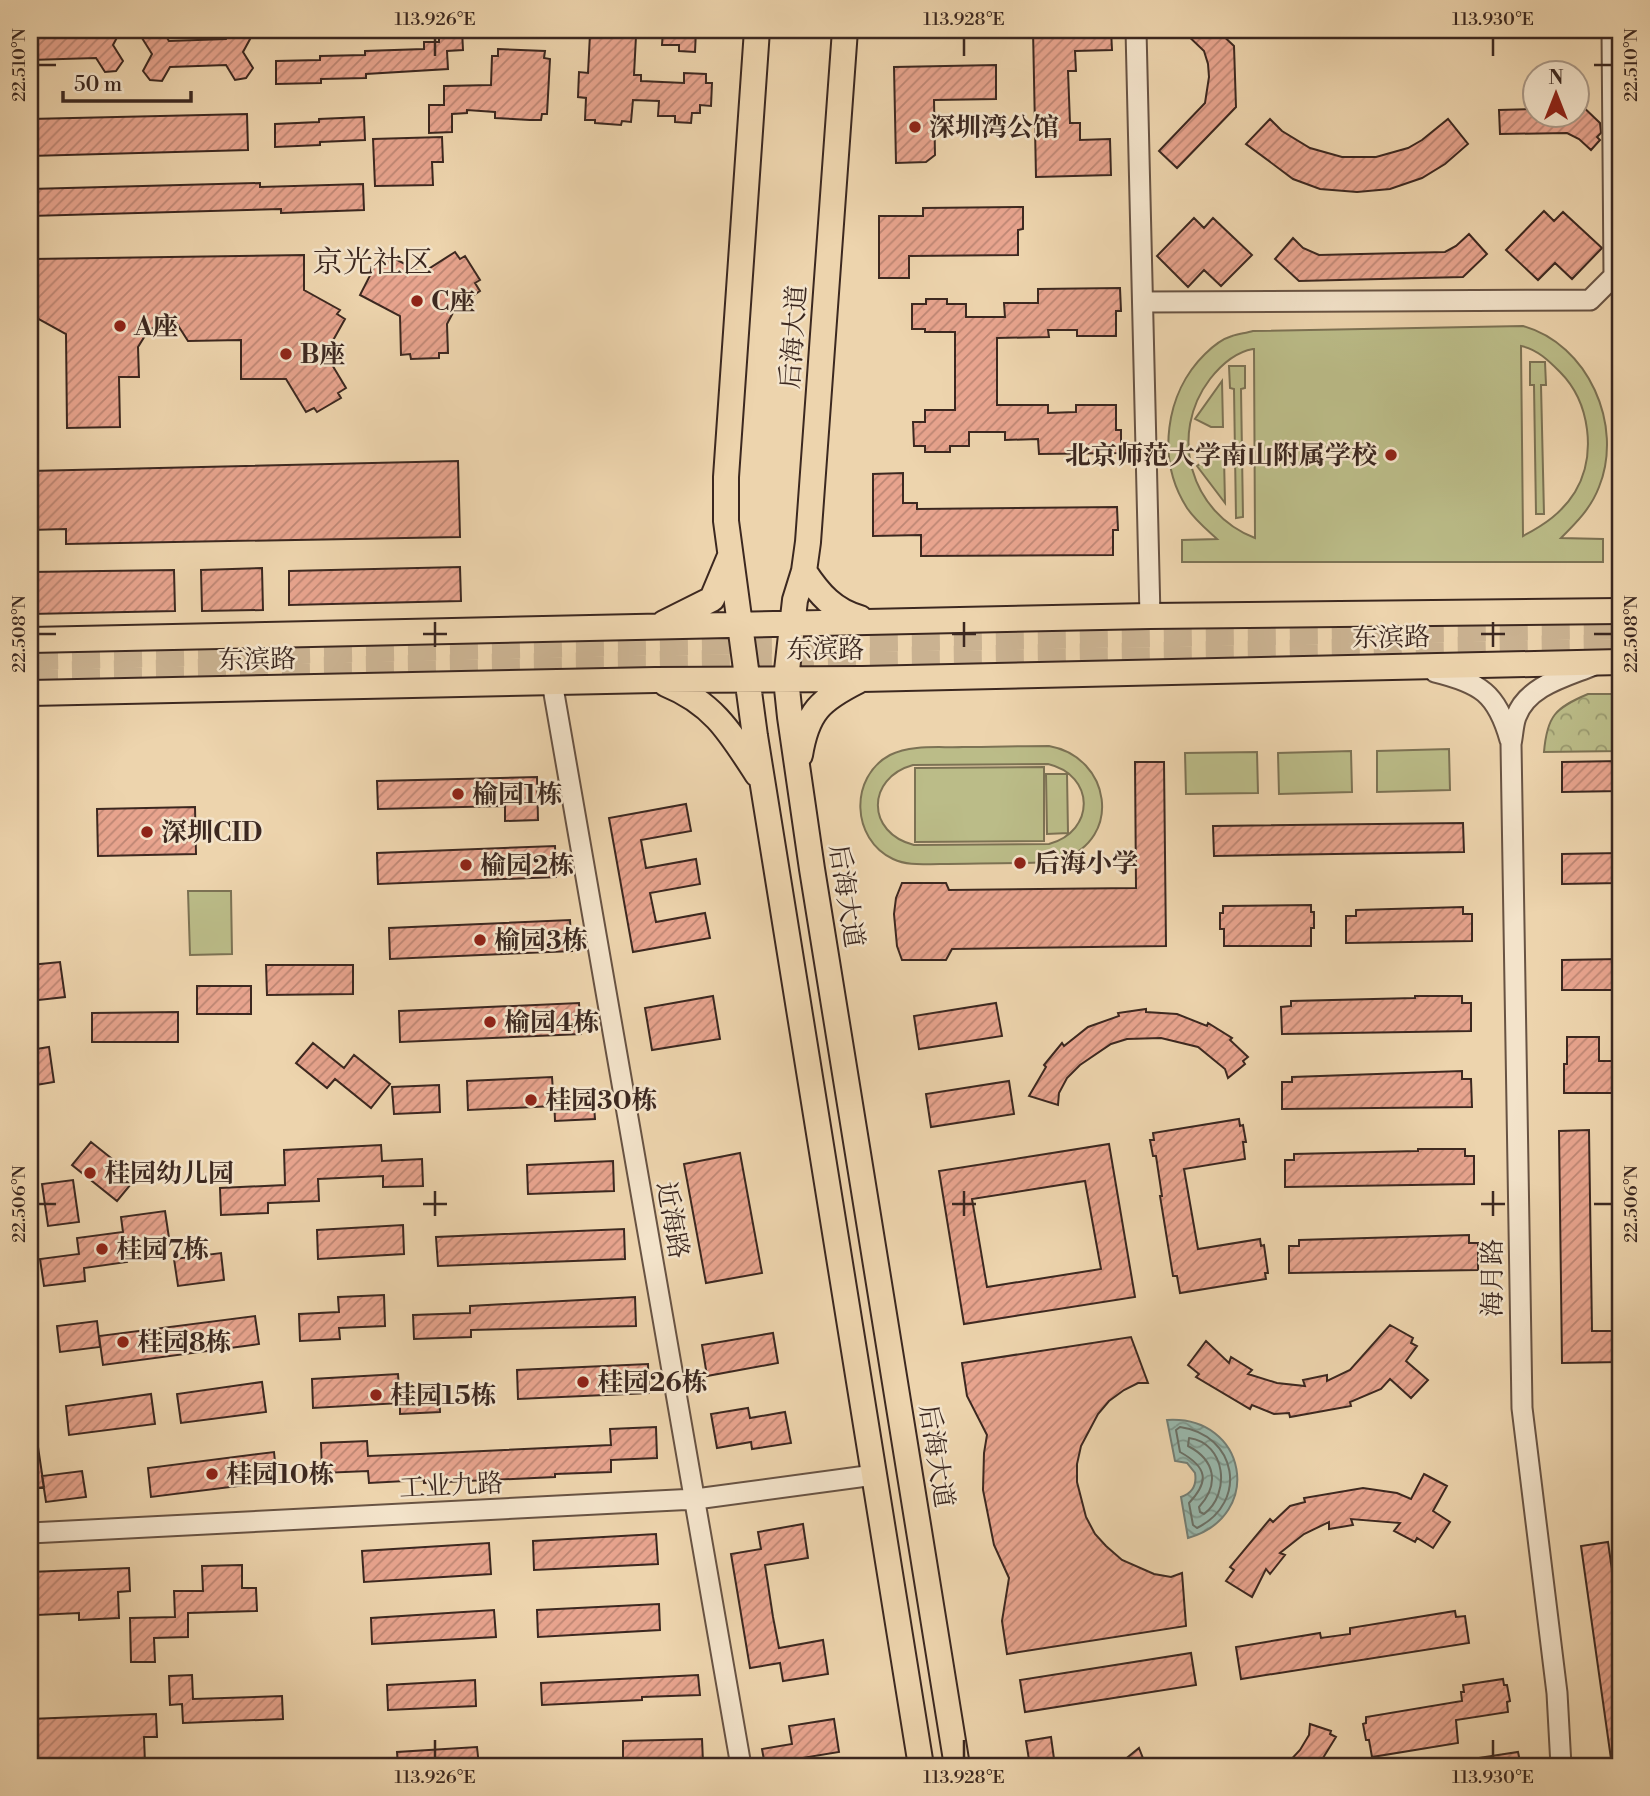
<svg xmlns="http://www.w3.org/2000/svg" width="1650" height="1796" font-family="'Libre Bodoni','Noto Serif SC',serif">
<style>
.park{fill:url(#park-crowns);stroke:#7c7254;stroke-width:2}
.pitch{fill:#bbbc88;stroke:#7c7254;stroke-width:2;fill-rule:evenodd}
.water{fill:url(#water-waves);stroke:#747e74;stroke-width:2}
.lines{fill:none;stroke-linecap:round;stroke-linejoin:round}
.shore{stroke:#6a7066;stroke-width:2}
.building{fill:url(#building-hatch);stroke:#3c2820;stroke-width:2;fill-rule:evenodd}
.highway-tunnel{stroke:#cab291;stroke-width:28;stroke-dasharray:28 14;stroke-linecap:butt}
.minor-casing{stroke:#685343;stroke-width:23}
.major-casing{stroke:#3c2820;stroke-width:28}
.minor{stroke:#f3e3ca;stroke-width:19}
.major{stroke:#edd4ad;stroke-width:24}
.ticks{fill:none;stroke:#3c2820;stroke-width:2.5}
.poi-dot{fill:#8f2418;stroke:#f3e3ca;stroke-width:2.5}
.labels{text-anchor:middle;stroke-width:5;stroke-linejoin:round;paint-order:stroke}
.poi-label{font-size:26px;font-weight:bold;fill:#3c2820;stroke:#f3e3ca;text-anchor:start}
.street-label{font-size:26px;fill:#3c2820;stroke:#f3e3ca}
.quarter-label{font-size:30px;fill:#3c2820;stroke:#f3e3ca}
.neatline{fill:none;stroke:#3c2820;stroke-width:2.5}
.ticks-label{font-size:18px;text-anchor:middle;fill:#3c2820}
</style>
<defs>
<pattern id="park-crowns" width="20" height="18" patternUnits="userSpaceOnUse" patternTransform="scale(1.75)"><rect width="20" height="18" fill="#bbbc88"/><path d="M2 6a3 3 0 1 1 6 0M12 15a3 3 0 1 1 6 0" fill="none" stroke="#99996f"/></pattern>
<pattern id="water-waves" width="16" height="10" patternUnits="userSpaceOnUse" patternTransform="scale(1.75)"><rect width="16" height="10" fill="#99b8ac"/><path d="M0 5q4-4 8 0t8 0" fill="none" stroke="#7e968c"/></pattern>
<pattern id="building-hatch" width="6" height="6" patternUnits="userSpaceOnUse" patternTransform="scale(1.75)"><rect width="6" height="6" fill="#e8a48e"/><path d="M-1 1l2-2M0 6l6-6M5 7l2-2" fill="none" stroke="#bd8674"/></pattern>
</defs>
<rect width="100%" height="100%" fill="#edd4ad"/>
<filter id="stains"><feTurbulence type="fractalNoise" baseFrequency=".00286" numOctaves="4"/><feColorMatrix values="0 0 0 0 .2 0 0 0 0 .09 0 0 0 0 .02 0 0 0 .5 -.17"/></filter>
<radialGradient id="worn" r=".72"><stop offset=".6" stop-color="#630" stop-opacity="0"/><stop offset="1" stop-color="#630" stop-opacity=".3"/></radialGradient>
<path class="park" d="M1588,694H1620V751L1544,752C1547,716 1555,708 1588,694Z"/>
<path class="pitch" d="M1523,326C1588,344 1624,425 1599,487C1591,508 1577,522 1561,538L1603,539V562H1182V540L1217,539C1206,529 1195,520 1187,508C1156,460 1165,393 1205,354C1212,347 1222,339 1232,336C1238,334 1246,333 1253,331ZM1521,346C1537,349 1549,361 1560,372C1590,402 1597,455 1575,492C1562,513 1544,525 1523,536ZM1253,349H1254L1255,538C1190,513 1168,434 1210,379C1221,365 1236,352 1253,349Z
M1530,362H1545L1546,385H1541L1544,514H1536L1534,385H1530Z
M1229,366H1245V388L1241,389L1243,517L1236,518L1234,389L1230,388Z
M1222,381L1223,427H1211L1195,419Z
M1224,457L1225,503L1197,466L1207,459Z
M1049,746C1111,757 1123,839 1062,859C1049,864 1034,862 1020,863C993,863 966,864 940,864C923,864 908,866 893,859C851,839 849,777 890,755C912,744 940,748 963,747C992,747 1020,746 1049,746ZM1048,764C1095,775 1096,831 1049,844L914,845C866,833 866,778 913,765Z
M1449,749L1450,790L1377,792V751Z
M1351,751L1352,792L1279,794L1278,753Z
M1257,752L1258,793L1186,794L1185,753Z
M1044,767V841L915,842V768Z
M1046,774H1067L1068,833L1047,834Z
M188,891H231L232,954L190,955Z"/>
<path class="water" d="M1167,1420C1247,1415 1265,1516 1188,1538L1181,1497C1193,1493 1197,1485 1195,1473L1187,1463L1175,1461Z"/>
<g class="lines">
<path class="shore" d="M1180,1427C1237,1435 1249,1502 1197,1528L1193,1525L1189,1503C1210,1481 1207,1467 1180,1452L1176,1430Z
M1189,1438C1226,1443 1231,1494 1204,1514L1200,1512L1199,1507C1220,1484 1215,1460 1188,1446Z"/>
</g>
<path class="building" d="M97,30H121L113,45L123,61L116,71L105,72L96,58L30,60V34L95,33Z
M137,30H162L169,41L226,39L231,30H255L243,52L253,68L246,78L235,80L226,65L170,67L162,81L150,80L143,71L152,54Z
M439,30H462L463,50L447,51L448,69L366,74V78L321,79V83L276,84V61L320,60V56L365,55V51L424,49V42H439Z
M595,30H631V36H636L634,75H641V81L684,83V73L706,74V83H712L711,106L700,105V113H692L691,123L675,122V116H658L659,101L633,100L631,122L622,121L621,125L595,123V120H585L586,98L578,97L579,72L588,73L590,34L595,35Z
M663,30H696L695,52L679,51V45H662Z
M1033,30H1111L1112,50L1075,51L1076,71H1068L1070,123H1080V140L1110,139L1111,175L1036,177Z
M1182,30H1217L1234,46L1236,107L1177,168L1159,151L1205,103L1209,77L1208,64L1204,51Z
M498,49L545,51L544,58L550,59L547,114H542L541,120H530L495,118V112L467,110V113L452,114V132L429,133V105H444V86L491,85L492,56H498Z
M996,65V99L934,100L935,155L926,162L896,163L894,67Z
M1577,101L1600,123L1601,133L1597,137L1600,140L1591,150L1579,139L1567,133L1500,134L1499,110L1535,109V116H1577Z
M247,114L248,150L30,156V119Z
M364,117L365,140L320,142V145L275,147V124L319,122V119Z
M1270,119L1282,131L1310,148L1342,157H1376L1408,148L1422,140L1448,119L1468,144L1445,164L1422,178L1390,189L1357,192L1320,189L1293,179L1246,144Z
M442,137L443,162H432L433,185L375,186L373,139Z
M260,183V187L363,184L364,210L281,213V209L30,216V189Z
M1023,207V229L1018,230V255L909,256V278H879V216H923V208Z
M1544,211L1554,221L1563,212L1602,248L1572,279L1555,263L1538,280L1506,250Z
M1194,218L1204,228L1213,218L1252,255L1221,286L1204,270L1188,287L1157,256Z
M1469,234L1487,254L1463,277L1299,281L1275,259L1293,238L1303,248L1319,255L1445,252L1456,246Z
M382,252L422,273L455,252L460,259L465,256L480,280L475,283L480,291L456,307L447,324L448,353H439V358L411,359L410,354L401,355L400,316L360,295Z
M304,255V290L340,310L337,314L345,319L331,344V363L346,388L338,393L341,398L317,412L314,408L306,412L286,379H241V340L188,341L172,316L148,331L138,347L139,377H119L120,427L67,428L66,334L33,316L32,259Z
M1120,288L1121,311H1116V336H1077V330H1048L1049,337L997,338V405H1048V413L1076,412V405H1116V430H1121V453L1039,454L1038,439L1005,440V432H969V446H950V452H925V446H914L913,422H925V410H955V332H925V329H912V304H926V299H947V304H966V317H1005L1004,303H1038V289Z
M458,461L460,537L66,544V529L30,530V471Z
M903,473V503H917V509L1117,507L1118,530H1113V555L921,556V535L873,536V474Z
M460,567L461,601L289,605V571Z
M262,568L263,610L202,611L201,570Z
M174,570L175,611L30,614V572Z
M1620,761V791L1562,792V762Z
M1135,762H1164L1166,946L952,949L946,960H902L897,946L894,914L896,898L902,883H946L949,890L1136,888Z
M537,777L538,820L505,821V806L378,809L377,781Z
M686,804L691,831L641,840L646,868L696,859L700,884L650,893L656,922L705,913L710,938L633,952L609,818Z
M195,807L196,854L98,856L97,809Z
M1463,823L1464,852L1214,856L1213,826Z
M555,846L556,877L378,884L377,853Z
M1620,853V883L1562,884V854Z
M1311,905V912H1314V928H1311V946H1224V929H1220V913H1223V906Z
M1463,907V914H1472V941L1346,943V916H1356V910Z
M570,920L572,951L390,959L389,928Z
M1620,959V990H1562V960Z
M60,962L65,997L30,1001V965Z
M266,965H353V994L267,995Z
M197,986H251V1014H197Z
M713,996L720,1039L652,1050L645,1008Z
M1415,996H1462V1003H1471V1031L1282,1034L1281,1007L1291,1006V1001L1415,998Z
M579,1003L581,1034L400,1042L399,1011Z
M996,1003L1002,1036L919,1049L914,1016Z
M1146,1009V1012L1177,1014L1207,1026L1208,1023L1232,1038L1230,1040L1248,1057L1243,1061L1245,1064L1228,1078L1225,1069L1198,1047L1161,1038L1127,1039L1111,1044L1080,1065L1067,1078L1059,1093L1058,1105L1029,1096L1046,1067L1044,1065L1062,1043L1064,1046L1088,1027L1119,1016L1118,1013Z
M178,1012V1042H92V1013Z
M1567,1037H1599V1061H1620V1093H1564V1064H1567Z
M313,1043L344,1068L354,1055L390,1084L371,1108L335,1079L327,1088L296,1063Z
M49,1047L54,1082L30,1086V1050Z
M1462,1071V1079H1471L1472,1107L1282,1109V1082H1292V1077Z
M552,1077L554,1106L468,1110L467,1081Z
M1009,1081L1014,1114L931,1127L926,1094Z
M439,1085L440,1112L394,1114L392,1087Z
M593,1093L595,1119L555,1121L554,1095Z
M1239,1119L1240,1126L1243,1125L1246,1142H1243L1245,1159L1184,1169L1198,1249L1260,1239L1261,1246L1264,1245L1268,1273H1265L1266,1279L1180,1293L1177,1276H1173L1160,1196H1162L1156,1156H1153L1150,1140H1154L1153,1133Z
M1589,1130L1592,1331H1620V1362L1562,1363L1559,1131Z
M91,1142L136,1178L117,1201L72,1165Z
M1109,1144L1135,1297L964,1324L939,1171ZM1085,1181L1101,1269L987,1287L972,1199Z
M381,1145L382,1161L422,1159L423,1186L383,1187V1176L318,1179L319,1201L268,1203V1213L221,1215L220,1188L285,1185L284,1150Z
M1418,1149H1465V1156H1474V1184L1285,1187V1160H1294V1154L1418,1151Z
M740,1153L762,1273L706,1283L684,1164Z
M613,1161L614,1191L528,1194L527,1165Z
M73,1180L79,1222L48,1226L42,1184Z
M165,1211L169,1238L125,1244L127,1262L84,1268L85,1281L44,1286L40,1259L79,1254L77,1238L123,1232L121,1217Z
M403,1225L404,1254L318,1259L317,1230Z
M624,1229L625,1259L438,1266L436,1237Z
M1469,1235V1243H1478V1270L1289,1273V1246H1299V1240Z
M221,1253L224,1280L178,1286L174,1259Z
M384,1295L385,1326L339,1328L340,1339L300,1341L299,1314L339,1312L338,1297Z
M635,1297L636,1326L471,1330V1337L414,1339L413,1315L470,1313V1306Z
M255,1316L259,1344L103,1365L99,1336Z
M97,1321L100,1347L60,1352L57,1326Z
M1390,1325L1413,1338L1411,1343L1417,1346L1406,1361L1428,1380L1411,1398L1390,1379L1381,1389L1350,1402L1351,1406L1290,1417L1289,1413L1274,1414L1252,1405L1250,1409L1196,1377L1199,1374L1188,1365L1206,1341L1229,1363L1231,1357L1252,1370L1248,1374L1277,1383L1305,1386L1303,1380L1327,1375V1381L1350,1370Z
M773,1333L778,1363L707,1376L702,1345Z
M1131,1337L1148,1383H1138L1124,1390L1109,1401L1098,1414L1081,1446L1077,1464V1482L1086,1517L1095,1534L1106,1546L1122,1560L1154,1574L1171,1577L1182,1573L1186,1626L1007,1654L1002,1621L1009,1578L994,1545L983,1490L984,1453L987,1435L967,1396L962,1363Z
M648,1364L649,1393L518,1399L517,1370Z
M398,1374L399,1388L439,1386L440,1412L400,1414V1403L313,1408L312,1379Z
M262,1382L266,1412L181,1423L177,1394Z
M151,1394L155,1424L69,1435L66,1406Z
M748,1408L750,1418L785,1412L791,1443L752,1449L751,1442L717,1448L711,1414Z
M656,1427L657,1458L611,1460V1472L555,1474V1477L424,1483V1480L369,1483L368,1471L322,1473L321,1443L367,1441L368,1456L420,1454L611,1445L610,1429Z
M30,1447H38L44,1487L30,1489Z
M274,1452L277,1481L151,1497L148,1468Z
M82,1471L86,1497L46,1502L42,1476Z
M1424,1474L1447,1486L1433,1511L1450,1522L1433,1548L1417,1538L1415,1542L1394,1531L1400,1523L1351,1519L1353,1525L1329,1529V1522L1304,1534L1280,1553L1285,1555L1270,1574L1266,1569L1252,1597L1226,1581L1234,1570L1230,1567L1270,1519L1273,1522L1290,1506L1305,1502L1304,1498L1363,1488L1397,1493L1411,1499Z
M803,1524L808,1558L765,1565L773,1617L779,1648L823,1640L828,1674L783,1681L780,1663L750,1668L731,1554L761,1549L758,1532Z
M656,1534L658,1564L534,1570L533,1541Z
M1608,1542L1620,1627V1766H1612L1581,1546Z
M489,1543L491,1574L364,1582L362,1551Z
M242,1565V1588H256L257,1611L188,1613V1637L154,1638L155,1662H131L130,1618L175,1617L174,1591H203L202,1566Z
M129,1568L130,1591L118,1592L119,1618L79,1620V1613L37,1615L36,1595H30V1572Z
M659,1604L660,1630L538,1637L537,1610Z
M494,1610L496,1637L372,1644L371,1618Z
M1455,1611L1456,1617L1465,1616L1469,1643L1241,1679L1236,1647L1320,1633L1321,1638L1350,1634V1628Z
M1191,1653L1196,1685L1025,1712L1020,1680Z
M192,1675L193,1699L282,1696L283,1719L183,1723L182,1704L170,1705L169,1676Z
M698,1675L700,1695L642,1697V1700L542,1705L541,1683Z
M1503,1679L1504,1685H1507L1510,1701L1507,1702L1508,1712L1456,1720L1458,1743L1372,1757L1369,1740H1366L1363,1724L1366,1723V1717L1462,1701L1461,1692H1464L1463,1685Z
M475,1680L476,1706L388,1710L387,1685Z
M156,1714L157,1737H144L145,1763L107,1764V1760L44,1762V1766H30V1719Z
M834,1719L839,1752L796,1759L797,1766H765L762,1749L792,1744L789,1726Z
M1310,1724L1331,1731L1330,1734L1336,1737L1318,1766H1285L1300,1750L1309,1735Z
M1051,1737L1055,1766H1030L1026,1741Z
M702,1739L703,1762L623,1764V1741Z
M477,1747L479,1766H398L397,1752Z
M1139,1748L1146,1766H1117Z
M1518,1752L1521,1766H1478V1758Z"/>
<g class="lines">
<path class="highway-tunnel" d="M30,656L579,643L1620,625
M30,676L1620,648"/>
<g class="minor-casing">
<path id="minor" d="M1136,30L1150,616
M1143,302L1590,300L1614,276L1612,30
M1435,672C1480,683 1497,693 1510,740
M552,682L741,1766
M30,1533L696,1499L874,1475
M1561,1766L1557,1693L1522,1408L1511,744C1513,735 1513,725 1516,717C1527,686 1565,677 1592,666"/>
</g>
<g class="major-casing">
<path id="major" d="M757,30L726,477V521L755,736L921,1766
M845,30L808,542L804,571L795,600L786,679L790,717L812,869L957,1766
M804,571C819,594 834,611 860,618
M664,623L712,599L730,556
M30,640L1150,616L1620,611
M666,684C713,703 730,732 757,774
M30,693L655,680L862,679L1620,662
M800,755C807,712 820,700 858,681"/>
</g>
<use href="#minor" class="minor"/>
<use href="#major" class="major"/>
</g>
<path class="ticks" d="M435,38V56M964,38V56M1493,38V56M38,65H56M1594,65H1612M435,622V647M964,622V647M1493,622V647M38,634H56M423,634H447M952,634H976M1481,634H1505M1594,634H1612M435,1191V1216M964,1191V1216M1493,1191V1216M38,1204H56M423,1204H447M952,1204H976M1481,1204H1505M1594,1204H1612M435,1740V1758M964,1740V1758M1493,1740V1758"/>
<g class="poi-dot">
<circle cx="915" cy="127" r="7"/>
<circle cx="417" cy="301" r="7"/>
<circle cx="120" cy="326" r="7"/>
<circle cx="286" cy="354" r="7"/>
<circle cx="1391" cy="455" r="7"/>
<circle cx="458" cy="794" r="7"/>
<circle cx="147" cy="832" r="7"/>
<circle cx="1020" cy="863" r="7"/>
<circle cx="466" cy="865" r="7"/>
<circle cx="480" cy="940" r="7"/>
<circle cx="490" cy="1022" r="7"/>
<circle cx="531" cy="1100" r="7"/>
<circle cx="90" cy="1173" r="7"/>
<circle cx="102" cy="1249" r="7"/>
<circle cx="123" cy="1342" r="7"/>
<circle cx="583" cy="1382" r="7"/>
<circle cx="376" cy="1395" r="7"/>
<circle cx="212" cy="1474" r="7"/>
</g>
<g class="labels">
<g class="poi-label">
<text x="929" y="136">深圳湾公馆</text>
<text x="431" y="310">C座</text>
<text x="134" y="335">A座</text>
<text x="300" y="363">B座</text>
<text x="1377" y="464" text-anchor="end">北京师范大学南山附属学校</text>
<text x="472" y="803">榆园1栋</text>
<text x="161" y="841">深圳CID</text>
<text x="1034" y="872">后海小学</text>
<text x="480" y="874">榆园2栋</text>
<text x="494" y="949">榆园3栋</text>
<text x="504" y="1031">榆园4栋</text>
<text x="545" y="1109">桂园30栋</text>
<text x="104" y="1182">桂园幼儿园</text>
<text x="116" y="1258">桂园7栋</text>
<text x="137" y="1351">桂园8栋</text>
<text x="597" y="1391">桂园26栋</text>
<text x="390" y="1404">桂园15栋</text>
<text x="226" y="1483">桂园10栋</text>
</g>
<g class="street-label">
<text transform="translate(793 337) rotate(-86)" y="9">后海大道</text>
<text transform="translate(1391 637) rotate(-1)" y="9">东滨路</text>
<text x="825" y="658">东滨路</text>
<text transform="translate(257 659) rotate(-1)" y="9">东滨路</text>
<text transform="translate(847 896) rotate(81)" y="9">后海大道</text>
<text transform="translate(673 1220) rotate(80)" y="9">近海路</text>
<text transform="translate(1492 1278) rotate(-90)" y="9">海月路</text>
<text transform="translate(937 1456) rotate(81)" y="9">后海大道</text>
<text transform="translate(451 1485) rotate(-3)" y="9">工业九路</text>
</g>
<g class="quarter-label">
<text x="373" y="272">京光社区</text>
</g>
</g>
<rect width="1650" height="1796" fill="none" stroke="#edd4ad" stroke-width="77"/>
<g transform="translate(1556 94)"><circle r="33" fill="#f3e3ca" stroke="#aa9886" stroke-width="2"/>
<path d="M0-5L12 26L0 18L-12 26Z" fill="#8f2418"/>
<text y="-10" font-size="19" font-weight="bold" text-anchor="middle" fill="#3c2820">N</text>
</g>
<path d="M63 91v10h128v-10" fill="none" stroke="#3c2820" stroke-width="3.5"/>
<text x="74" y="91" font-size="21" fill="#3c2820" stroke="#f3e3ca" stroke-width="5" paint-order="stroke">50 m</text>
<rect x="38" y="38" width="1574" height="1720" class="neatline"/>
<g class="ticks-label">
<text x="435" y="25">113.926°E</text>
<text x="964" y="25">113.928°E</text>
<text x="1493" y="25">113.930°E</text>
<text transform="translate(19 65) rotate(-90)" y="6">22.510°N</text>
<text transform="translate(1631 65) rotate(-90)" y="6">22.510°N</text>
<text transform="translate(19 634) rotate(-90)" y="6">22.508°N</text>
<text transform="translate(1631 634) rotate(-90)" y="6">22.508°N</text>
<text transform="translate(19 1204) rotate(-90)" y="6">22.506°N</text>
<text transform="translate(1631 1204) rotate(-90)" y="6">22.506°N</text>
<text x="435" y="1783">113.926°E</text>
<text x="964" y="1783">113.928°E</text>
<text x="1493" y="1783">113.930°E</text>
</g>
<rect width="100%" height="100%" filter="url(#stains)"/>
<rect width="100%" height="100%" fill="url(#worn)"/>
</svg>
